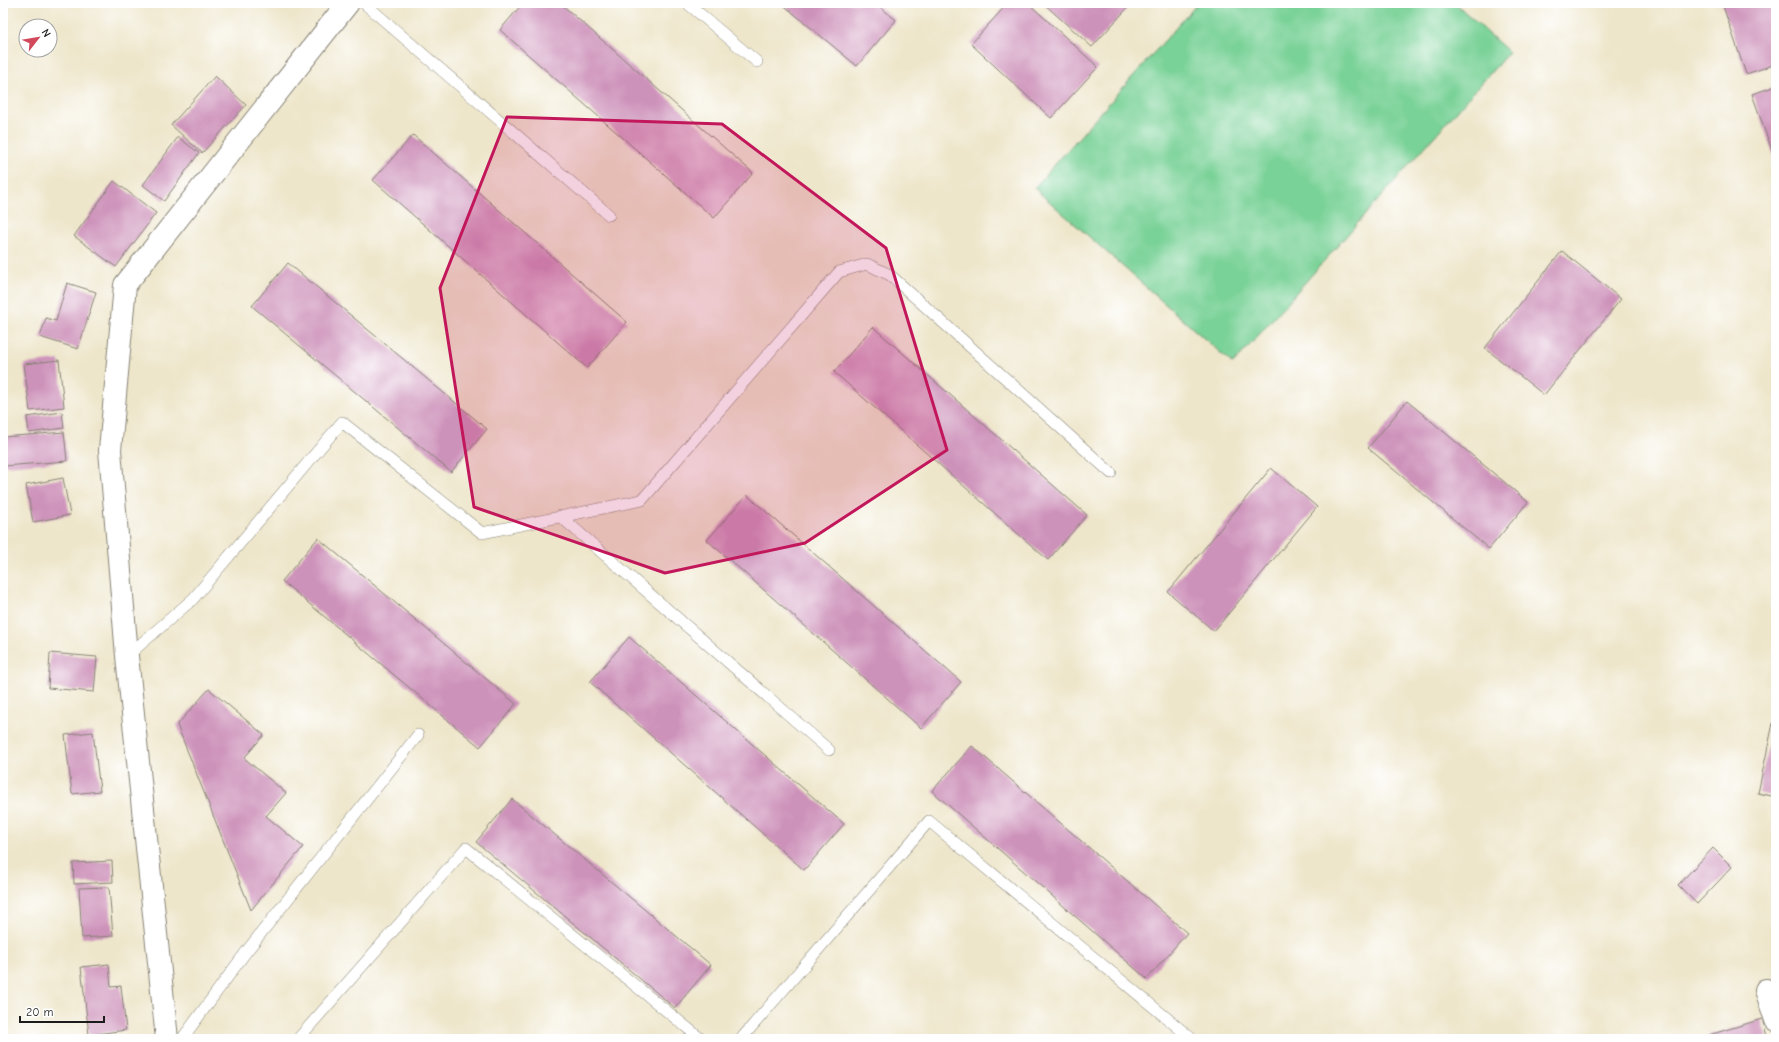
<svg xmlns="http://www.w3.org/2000/svg" width="1779" height="1042" font-family="'Comic Neue',sans-serif">
<style>
.green{fill:#79d297;stroke:#4a775a}
.building{fill:#cd92ba}
.lines{fill:none;stroke-linecap:round;stroke-linejoin:round}
.lane-casing{stroke:#858174;stroke-width:12}
.street-casing{stroke:#858174;stroke-width:24}
.lane{stroke:#fff;stroke-width:11}
.street{stroke:#fff;stroke-width:22}
.marked{fill:#c2185b;fill-opacity:0.2;stroke:#c2185b;stroke-width:3;stroke-linejoin:round}
</style>
<rect width="100%" height="100%" fill="#fff"/>
<filter id="ink" filterUnits="userSpaceOnUse"><feTurbulence type="fractalNoise" baseFrequency=".025" numOctaves="2"/><feDisplacementMap in="SourceGraphic" scale="8" xChannelSelector="R" yChannelSelector="G"/><feConvolveMatrix kernelMatrix="1 2 1 2 8 2 1 2 1" color-interpolation-filters="sRGB"/></filter>
<filter id="wash" filterUnits="userSpaceOnUse"><feTurbulence type="fractalNoise" baseFrequency=".012" numOctaves="4" result="noise"/><feDisplacementMap in="SourceGraphic" scale="16" xChannelSelector="R" yChannelSelector="G"/><feGaussianBlur stdDeviation="0.9" result="paint"/><feColorMatrix in="noise" values="0 0 0 0 0 0 0 0 0 0 0 0 0 0 0 0 0 1.4 0 .05"/><feComposite in="paint" operator="in"/></filter>
<g filter="url(#wash)">
<rect width="100%" height="100%" fill="#eee6cb"/>
<path class="green" d="M1198,3H1455L1509,52L1233,364L1034,188Z"/>
<g id="blocks">
<path class="building" d="M523,3H560L753,173L714,218L500,30Z
M781,3H875L896,20L857,66Z
M1008,3H1028L1098,67L1051,118L971,44Z
M1043,3H1132L1092,47Z
M1722,3H1776V64L1746,74Z
M215,76L246,105L202,153L171,125Z
M1776,86V162L1752,94Z
M413,135L627,322L587,368L373,180Z
M178,137L199,153L164,201L143,185Z
M114,181L156,213L116,267L74,236Z
M1562,251L1621,299L1544,395L1485,348Z
M288,263L487,429L451,472L252,306Z
M67,283L96,292L78,349L40,337L46,318L56,321Z
M873,327L1087,515L1048,560L834,372Z
M59,360L64,407L30,411L24,364Z
M1407,401L1528,502L1489,549L1368,448Z
M62,412L64,428L29,433L27,417Z
M64,432L67,461L4,466L3,437Z
M1271,468L1317,507L1214,631L1168,592Z
M63,478L70,515L33,522L26,485Z
M747,495L961,682L921,728L707,540Z
M318,538L516,704L480,747L282,581Z
M629,637L844,824L804,870L590,682Z
M50,653L97,657L94,692L48,688Z
M209,689L264,735L244,758L286,793L266,816L303,847L251,910L177,725Z
M1775,714H1776V797L1758,793Z
M93,732L100,791L72,794L65,735Z
M972,746L1187,933L1147,979L932,791Z
M512,799L711,965L675,1008L476,842Z
M1713,848L1732,867L1697,904L1678,885Z
M112,861L113,882L74,884L73,863Z
M109,887L113,936L82,938L79,888Z
M109,964L111,987L121,986L126,1030L89,1035L81,967Z
M1762,1019L1768,1039H1710L1709,1035Z"/>
</g>
</g>
<g filter="url(#ink)">
<use href="#blocks" fill-opacity="0" stroke="#858174" stroke-width="1"/>
<g class="lines">
<g class="lane-casing">
<path id="lane" d="M364,3L609,215
M687,3L757,62
M560,516L829,750
M127,656L193,599L342,422L482,533L642,500L839,272L867,264L890,275L1111,473
M182,1039L246,952L418,735
M298,1039L466,848L701,1039
M741,1039L929,821L1192,1039"/>
</g>
<g class="street-casing">
<path id="street" d="M1766,990L1776,1020
M167,1039L127,656L110,450L125,285L348,3"/>
</g>
<use href="#lane" class="lane"/>
<use href="#street" class="street"/>
</g>
</g>
<path class="marked" d="M507,117L722,124L886,248L947,450L805,543L665,573L474,507L440,288Z"/>
<rect width="1779" height="1042" fill="none" stroke="#fff" stroke-width="16"/>
<g transform="translate(38 38) rotate(59)"><circle r="19" fill="#ffffff" stroke="#a4a4a4"/>
<path d="M0-3L7 15L0 10L-7 15Z" fill="#d1495b"/>
<text y="-6" font-size="11" font-weight="bold" text-anchor="middle" fill="#1c1c1c">N</text>
</g>
<path d="M20 1016v6h84v-6" fill="none" stroke="#1c1c1c" stroke-width="2"/>
<text x="26" y="1016" font-size="12" fill="#1c1c1c" stroke="#ffffff" stroke-width="3" paint-order="stroke">20 m</text>
</svg>
